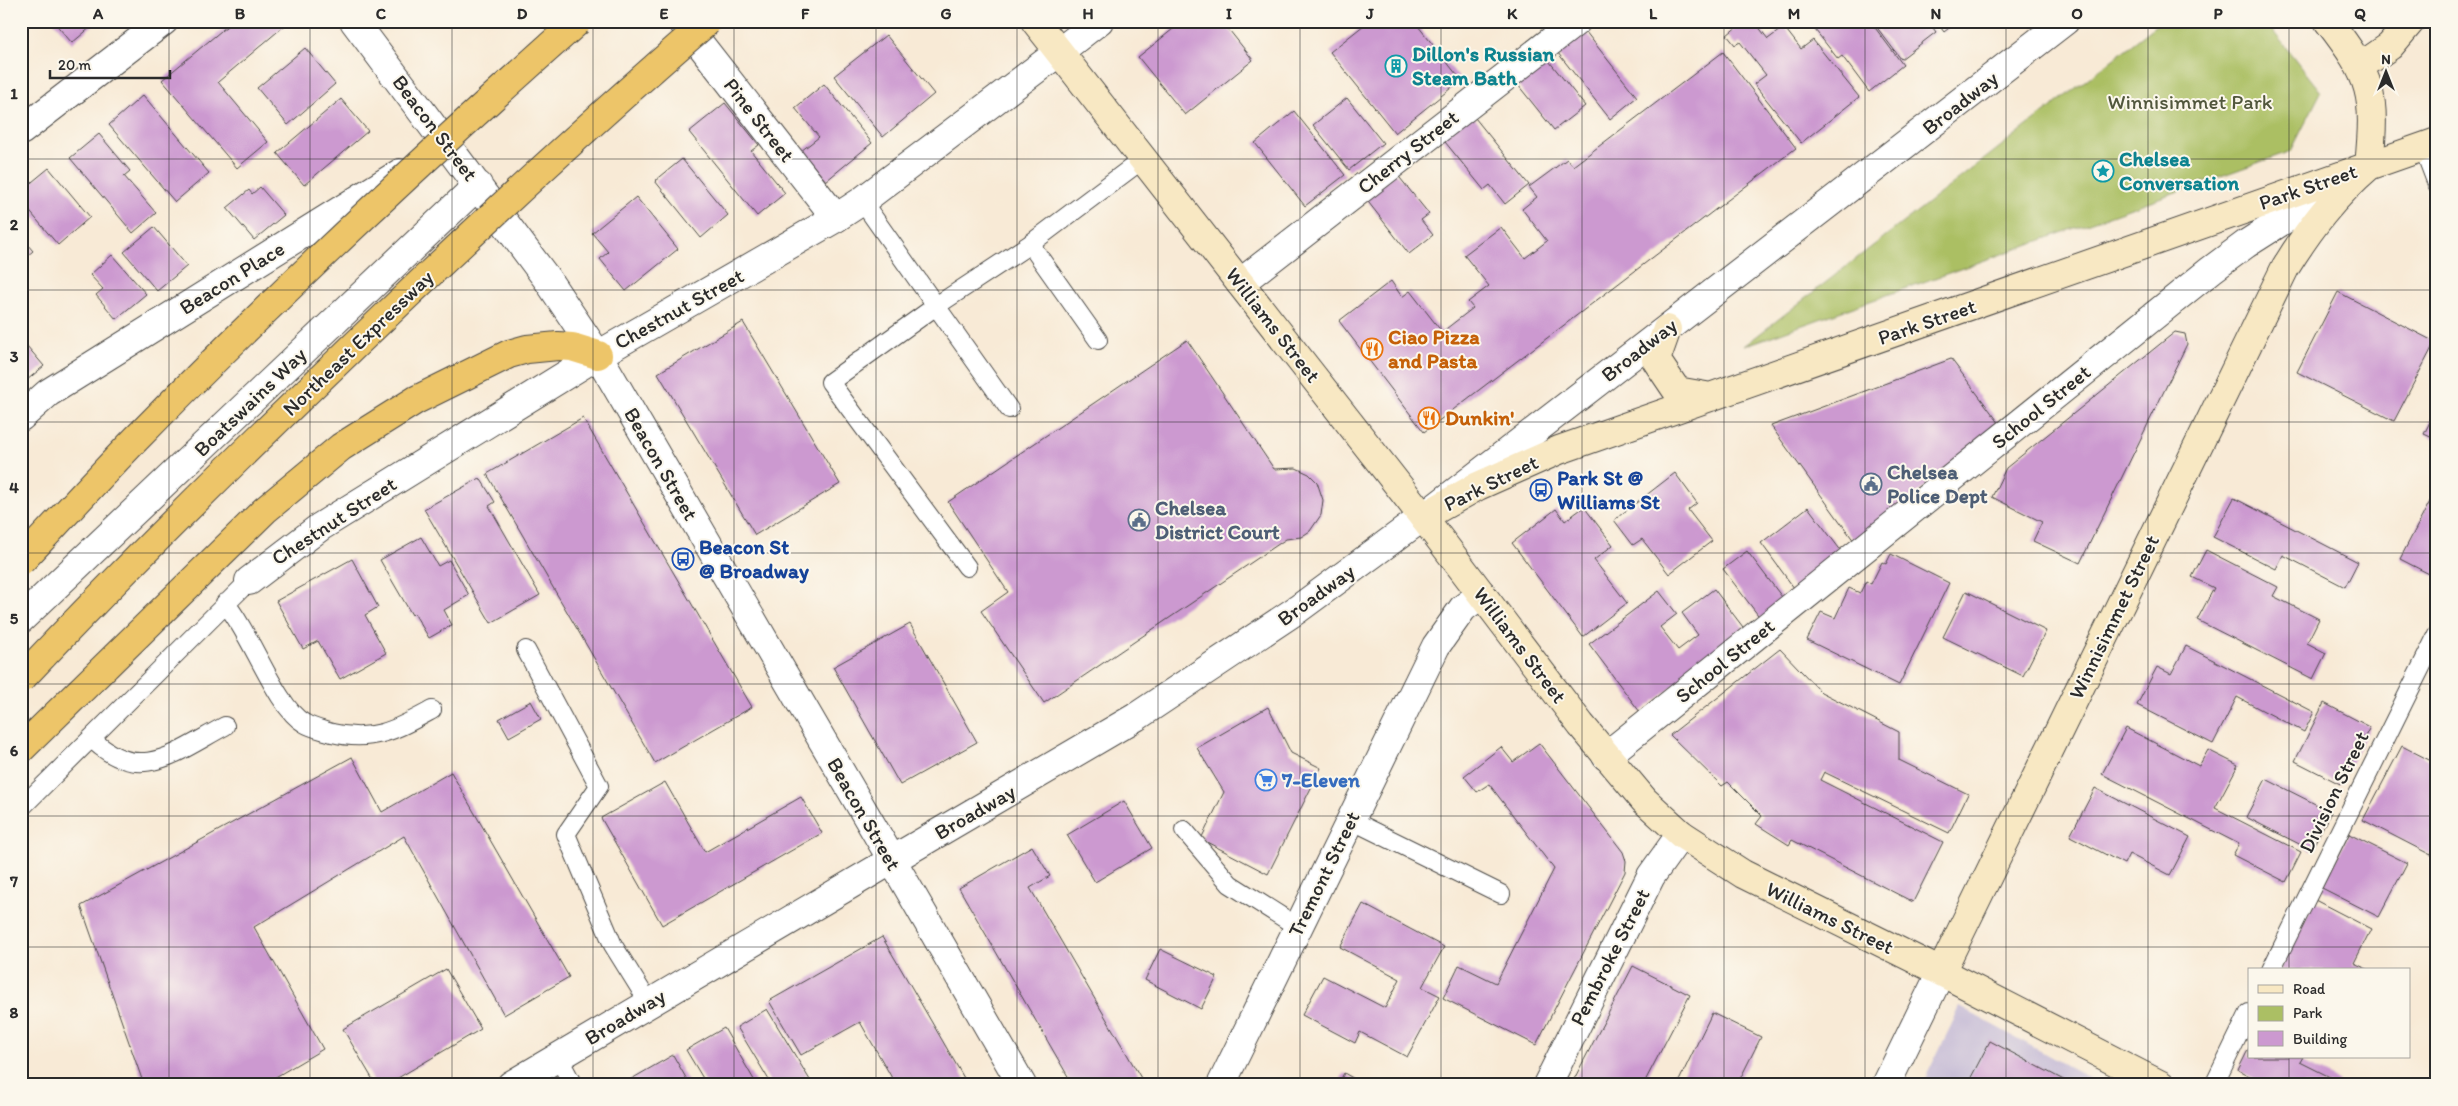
<svg xmlns="http://www.w3.org/2000/svg" width="2458" height="1106" font-family="Itim,sans-serif">
<style>
.industrial{fill:#c9bfd7}
.green{fill:#abbf64;stroke:#6b7548}
.building{fill:#cc99d0}
.lines{fill:none;stroke-linecap:round;stroke-linejoin:round}
.service-casing{stroke:#4a4845;stroke-width:20}
.minor-casing{stroke:#4a4845;stroke-width:30}
.tertiary-casing{stroke:#4a4845;stroke-width:30}
.secondary-casing{stroke:#4a4845;stroke-width:30}
.motorway-casing{stroke:#4a4845;stroke-width:30}
.service{stroke:#fff;stroke-width:18}
.minor{stroke:#fff;stroke-width:28}
.tertiary{stroke:#fff;stroke-width:28}
.secondary{stroke:#f8e8c3;stroke-width:28}
.motorway{stroke:#edc569;stroke-width:28}
.motorway-bridge-casing{stroke:#4a4845;stroke-width:30;stroke-linecap:butt}
.motorway-bridge{stroke:#edc569;stroke-width:28}
.grid{fill:none;stroke:#2b2b2b;stroke-width:1;stroke-opacity:0.55}
.labels{text-anchor:middle;stroke-width:4;stroke-linejoin:round;paint-order:stroke}
.culture-label{font-size:21px;font-weight:bold;fill:#0d838f;stroke:#fbf7ec;text-anchor:start}
.park-label{font-size:21px;fill:#51573c;stroke:#fbf7ec}
.street-label{font-size:21px;fill:#2b2b2b;stroke:#fbf7ec}
.food-label{font-size:21px;font-weight:bold;fill:#c56008;stroke:#fbf7ec;text-anchor:start}
.service-label{font-size:21px;font-weight:bold;fill:#4e5e75;stroke:#fbf7ec;text-anchor:start}
.transit-label{font-size:21px;font-weight:bold;fill:#164399;stroke:#fbf7ec;text-anchor:start}
.shop-label{font-size:21px;font-weight:bold;fill:#366cbe;stroke:#fbf7ec;text-anchor:start}
.neatline{fill:none;stroke:#2b2b2b;stroke-width:2}
.grid-label{font-size:16px;text-anchor:middle;font-weight:bold;fill:#2b2b2b}
</style>
<rect width="100%" height="100%" fill="#fbf7ec"/>
<filter id="ink" filterUnits="userSpaceOnUse"><feTurbulence type="fractalNoise" baseFrequency=".02" numOctaves="2"/><feDisplacementMap in="SourceGraphic" scale="10" xChannelSelector="R" yChannelSelector="G"/><feConvolveMatrix kernelMatrix="1 2 1 2 8 2 1 2 1" color-interpolation-filters="sRGB"/></filter>
<filter id="wash" filterUnits="userSpaceOnUse"><feTurbulence type="fractalNoise" baseFrequency=".0096" numOctaves="4" result="noise"/><feDisplacementMap in="SourceGraphic" scale="20" xChannelSelector="R" yChannelSelector="G"/><feGaussianBlur stdDeviation="1.12" result="paint"/><feColorMatrix in="noise" values="0 0 0 0 0 0 0 0 0 0 0 0 0 0 0 0 0 1.4 0 .05"/><feComposite in="paint" operator="in"/></filter>
<g filter="url(#wash)">
<rect width="100%" height="100%" fill="#f8ead6"/>
<path class="industrial" d="M1960,1007L2102,1085H1922Z"/>
<path class="green" d="M2162,21H2265L2321,92L2291,151L1744,346Z"/>
<g id="blocks">
<path class="building" d="M53,21H98L72,43Z
M233,21H290L218,82L268,142L237,168L162,80Z
M1183,21H1222L1253,60L1185,115L1138,57Z
M1369,21H1414L1461,80L1395,133L1330,52Z
M1744,21H1754L1768,39L1784,27L1801,49L1813,40L1859,97L1801,143L1754,84L1766,75L1740,42L1735,45L1727,35Z
M1808,21H1870L1903,65L1869,92L1842,56L1838,59Z
M1872,21H1928L1936,32L1901,59Z
M1936,21H1958L1944,32Z
M1582,27L1637,97L1610,119L1554,48Z
M886,35L934,94L883,137L834,76Z
M305,48L335,84L288,125L257,88Z
M1723,52L1796,148L1424,432L1339,321L1391,281L1402,297L1410,291L1442,332L1473,308L1468,302L1489,286L1464,255L1501,227L1525,258L1547,241L1522,209L1537,197L1529,187L1567,159L1573,166Z
M1545,56L1585,106L1554,130L1514,80Z
M824,84L872,143L826,181L801,151L819,137L795,108Z
M143,95L209,173L175,202L109,125Z
M1347,98L1383,143L1349,170L1313,125Z
M341,99L368,131L304,185L277,153Z
M725,103L759,145L751,151L785,193L757,216L689,132Z
M1294,111L1345,175L1305,206L1255,143Z
M1471,113L1529,185L1505,204L1490,185L1484,190L1441,137Z
M99,134L130,171L124,176L156,213L133,233L70,158Z
M682,159L728,215L701,238L655,181Z
M49,168L90,217L58,245L21,201V191Z
M1396,173L1429,214L1421,220L1433,235L1409,254L1365,198Z
M260,187L284,215L254,240L227,208L249,190L252,194Z
M636,197L678,249L626,291L600,259L608,252L592,233Z
M154,227L187,266L157,291L124,252Z
M21,237L33,251L21,261Z
M112,255L146,294L116,319L96,295L103,289L90,275Z
M2338,292L2435,342L2394,421L2297,372Z
M743,322L840,484L755,535L658,373Z
M2175,332L2185,334L2187,344L2080,563L2033,541L2042,522L1992,497L2006,468Z
M21,339L44,366L21,385Z
M1187,340L1274,469L1296,468L1309,474L1317,482L1323,500L1321,515L1310,531L1301,537L1286,539L1044,703L981,611L1008,592L948,502Z
M1951,359L2003,428L1854,541L1771,426Z
M2437,408V440L2424,434Z
M583,418L752,707L655,763L487,474Z
M1675,473L1697,503L1688,510L1712,541L1669,574L1642,539L1633,545L1614,520Z
M480,478L495,502L489,506L540,595L491,623L424,509Z
M2437,488V578L2400,559Z
M2234,498L2358,562L2345,587L2283,555L2276,569L2213,537Z
M1584,507L1613,545L1594,560L1627,603L1583,637L1512,543L1556,509L1565,521Z
M1808,507L1845,556L1797,592L1761,543Z
M421,537L438,566L449,560L469,595L444,610L452,625L429,638L414,613L412,615L380,560Z
M2206,550L2278,587L2273,596L2319,619L2307,643L2326,653L2313,679L2197,620L2214,588L2192,577Z
M1747,551L1785,601L1761,619L1723,569Z
M1891,554L1949,583L1899,685L1807,640L1821,612L1835,618L1849,588L1860,593L1866,581L1871,584L1882,562L1886,564Z
M352,559L378,607L365,615L386,653L340,679L318,641L303,649L276,601Z
M1714,589L1746,631L1640,712L1589,644L1659,591L1677,614L1660,627L1678,650L1698,635L1682,613Z
M1966,591L2046,631L2023,676L1943,637Z
M910,624L977,742L900,785L833,667Z
M2186,646L2314,712L2304,732L2237,697L2213,744L2137,705L2157,667L2171,674Z
M1780,649L1821,692L1899,732V760L1968,794L1949,833L1824,772L1820,780L1943,842L1913,902L1792,840L1789,845L1756,824L1762,816L1728,782L1722,786L1670,735Z
M531,701L541,719L509,737L499,719Z
M2324,703L2370,727L2340,784L2295,761Z
M1268,707L1291,753L1321,768L1268,874L1201,839L1224,792L1197,748Z
M2126,728L2199,766L2208,750L2238,765L2215,808L2301,852L2286,882L2233,855L2239,844L2102,774Z
M1539,743L1623,852L1626,861L1625,872L1536,1045L1443,998L1459,965L1496,983L1554,869L1489,784L1477,792L1464,776L1501,747L1513,762Z
M2402,746L2437,764V844L2431,855L2363,820Z
M352,757L382,812L451,772L569,977L504,1015L404,836L254,927L323,1049L262,1085H144L81,906Z
M2266,779L2331,812L2311,850L2246,817Z
M665,782L705,852L801,797L822,833L662,925L601,818Z
M2095,788L2190,837L2170,875L2129,854L2124,864L2070,836Z
M1124,801L1152,848L1095,882L1067,835Z
M2349,834L2407,863L2379,917L2322,888Z
M1032,846L1050,876L1030,888L1145,1085H1073L959,888Z
M2315,900L2371,929L2354,963L2369,970H2280Z
M1363,904L1444,947L1422,987L1440,996L1407,1057L1360,1032L1355,1043L1302,1015L1323,976L1385,1008L1400,979L1340,947Z
M882,937L901,969L968,1085H896L860,1022L801,1055L769,1001Z
M1160,949L1217,977L1201,1009L1145,980Z
M1633,966L1690,995L1655,1062L1643,1085H1571Z
M446,969L481,1029L386,1085H376L343,1029Z
M767,1009L813,1085H772L737,1027Z
M1712,1013L1761,1037L1737,1085H1677Z
M724,1028L757,1085H707L686,1050Z
M1990,1041L2073,1085H1967Z
M2249,1048V1057H2303L2300,1062L2338,1081L2336,1085H2267L2238,1070Z
M673,1055L690,1085H621Z
M1344,1073L1365,1085H1338Z"/>
</g>
</g>
<g filter="url(#ink)">
<use href="#blocks" fill-opacity="0" stroke="#4a4845" stroke-width="1"/>
<g class="lines">
<g class="service-casing">
<path id="service" d="M2423,147L2437,184
M862,201L936,306L830,382L967,567
M1030,244L1098,340
M1009,409L936,306L1030,244L1143,159
M225,603C250,631 276,707 304,723C312,728 323,730 332,733C374,743 397,729 432,710
M526,650L599,786L566,834L613,945L649,1003
M91,738C139,786 176,752 225,726
M21,808L249,581
M1351,820L1501,894
M1184,830L1230,884L1298,927
M2271,970L2437,635
M558,1057L573,1085
M2214,1085L2249,1013"/>
</g>
<g class="minor-casing">
<path id="minor" d="M682,21L836,218
M1059,52L1099,21
M21,131L164,21
M1240,283L1577,21
M21,417L48,393L400,173
M249,581L320,527L598,355L547,279L354,21
M21,619L478,185
M1606,756L2211,270L2246,244L2348,179
M511,1085L892,860L1022,1085
M1221,1085L1436,646L1463,608L1482,594
M1547,1085L1651,876L1681,834
M1886,1085L1941,972"/>
</g>
<g class="tertiary-casing">
<path id="tertiary" d="M1059,52L862,201L836,218L598,355L892,860L1136,717L1298,609L1423,517L2065,21"/>
</g>
<g class="secondary-casing">
<path id="secondary" d="M1035,21L1423,517L1581,725L1644,800L1681,834L1743,874L1941,972L2161,1085
M2361,66L2390,46L2411,21
M1667,329L1656,360L1677,391L1711,397
M1423,517L1478,486L1559,450L2437,142
M1941,972L2285,268C2309,229 2334,196 2369,166C2376,94 2373,79 2328,21"/>
</g>
<g class="motorway-casing">
<path id="motorway" d="M21,749L265,510L341,447L416,400L509,354L527,349L558,346L572,347L598,355"/>
</g>
<use href="#service" class="service"/>
<use href="#minor" class="minor"/>
<use href="#tertiary" class="tertiary"/>
<use href="#secondary" class="secondary"/>
<use href="#motorway" class="motorway"/>
<g class="motorway-bridge-casing">
<path id="motorway-bridge" d="M21,561C60,520 97,479 136,439C278,294 426,156 578,21
M21,679C118,576 219,476 321,378C447,256 575,136 708,21"/>
</g>
<use href="#motorway-bridge" class="motorway-bridge"/>
</g>
</g>
<path class="grid" d="M169,21V1085M310,21V1085M452,21V1085M593,21V1085M734,21V1085M876,21V1085M1017,21V1085M1158,21V1085M1300,21V1085M1441,21V1085M1582,21V1085M1724,21V1085M1865,21V1085M2006,21V1085M2148,21V1085M2289,21V970M21,159H2437M21,290H2437M21,422H2437M21,553H2437M21,684H2437M21,816H2437M21,947H2437M2289,1057V1085"/>
<defs>
<g id="building-ring" transform="scale(1.125)"><circle r="9.5" fill="#fbf7ec" stroke="#0f9aa8" stroke-width="1.5"/><path d="M-4-6H4V6H1V3H-1V6H-4ZM-2.5-4.3h1.7v1.8h-1.7ZM.8-4.3h1.7v1.8H.8ZM-2.5-1h1.7V.8h-1.7ZM.8-1h1.7V.8H.8Z" fill="#0f9aa8"/></g>
<g id="sight-ring" transform="scale(1.125)"><circle r="9.5" fill="#fbf7ec" stroke="#0f9aa8" stroke-width="1.5"/><path d="M0-6L1.8-2.2L6-1.7L2.9 1.2L3.7 5.4L0 3.3L-3.7 5.4L-2.9 1.2L-6-1.7L-1.8-2.2Z" fill="#0f9aa8"/></g>
<g id="restaurant-ring" transform="scale(1.125)"><circle r="9.5" fill="#fbf7ec" stroke="#e8710a" stroke-width="1.5"/><path d="M-5-6h1v4h1v-4h1v4h1v-4h1v5L-1.5 .5V6h-2V.5L-5-1ZM5-6V6H3V1.5H1.5Q1.5-4 5-6Z" fill="#e8710a"/></g>
<g id="civic-ring" transform="scale(1.125)"><circle r="9.5" fill="#fbf7ec" stroke="#5c6f8a" stroke-width="1.5"/><path d="M-.6-6.5H3V-4.5H.6V-3L4-1V1h2V6H-6V1h2V-1L-.6-3ZM-1.2 2.5V6h2.4V2.5Z" fill="#5c6f8a"/></g>
<g id="bus-ring" transform="scale(1.125)"><circle r="9.5" fill="#fbf7ec" stroke="#1a4fb4" stroke-width="1.5"/><path d="M-5-6H5V4H4V6H2V4H-2V6H-4V4H-5ZM-3.5-4V0h7V-4ZM-3.5 1.2v1.5H-2V1.2ZM2 1.2v1.5H3.5V1.2Z" fill="#1a4fb4"/></g>
<g id="supermarket-ring" transform="scale(1.125)"><circle r="9.5" fill="#fbf7ec" stroke="#3f7fe0" stroke-width="1.5"/><path d="M-6-5.5h2.5l.6 2H6L4.5 2H-2.5L-4.4-4H-6ZM-1.5 3.2a1.3 1.3 0 1 0 .1 0ZM3 3.2a1.3 1.3 0 1 0 .1 0Z" fill="#3f7fe0"/></g>
</defs>
<g fill-rule="evenodd">
<use href="#building-ring" x="1396" y="66"/>
<use href="#sight-ring" x="2103" y="171"/>
<use href="#restaurant-ring" x="1372" y="349"/>
<use href="#restaurant-ring" x="1429" y="418"/>
<use href="#civic-ring" x="1871" y="484"/>
<use href="#bus-ring" x="1541" y="490"/>
<use href="#civic-ring" x="1139" y="520"/>
<use href="#bus-ring" x="683" y="559"/>
<use href="#supermarket-ring" x="1266" y="780"/>
</g>
<g class="labels">
<g class="culture-label">
<text x="1412" y="61">Dillon's Russian<tspan x="1412" dy="24">Steam Bath</tspan></text>
<text x="2119" y="166">Chelsea<tspan x="2119" dy="24">Conversation</tspan></text>
</g>
<g class="park-label">
<text x="2190" y="109">Winnisimmet Park</text>
</g>
<g class="street-label">
<text transform="translate(1960 103) rotate(-38)" y="7">Broadway</text>
<text transform="translate(759 120) rotate(52)" y="7">Pine Street</text>
<text transform="translate(435 128) rotate(53)" y="7">Beacon Street</text>
<text transform="translate(1408 152) rotate(-38)" y="7">Cherry Street</text>
<text transform="translate(2308 187) rotate(-19)" y="7">Park Street</text>
<text transform="translate(232 278) rotate(-32)" y="7">Beacon Place</text>
<text transform="translate(679 309) rotate(-29)" y="7">Chestnut Street</text>
<text transform="translate(1927 322) rotate(-19)" y="7">Park Street</text>
<text transform="translate(1273 325) rotate(52)" y="7">Williams Street</text>
<text transform="translate(358 343) rotate(-44)" y="7">Northeast Expressway</text>
<text transform="translate(1639 350) rotate(-38)" y="7">Broadway</text>
<text transform="translate(250 402) rotate(-44)" y="7">Boatswains Way</text>
<text transform="translate(2041 407) rotate(-39)" y="7">School Street</text>
<text transform="translate(661 464) rotate(60)" y="7">Beacon Street</text>
<text transform="translate(1491 483) rotate(-26)" y="7">Park Street</text>
<text transform="translate(334 521) rotate(-33)" y="7">Chestnut Street</text>
<text transform="translate(1316 595) rotate(-36)" y="7">Broadway</text>
<text transform="translate(2114 617) rotate(-64)" y="7">Winnisimmet Street</text>
<text transform="translate(1520 645) rotate(53)" y="7">Williams Street</text>
<text transform="translate(1725 661) rotate(-39)" y="7">School Street</text>
<text transform="translate(2334 792) rotate(-64)" y="7">Division Street</text>
<text transform="translate(975 812) rotate(-30)" y="7">Broadway</text>
<text transform="translate(864 814) rotate(60)" y="7">Beacon Street</text>
<text transform="translate(1324 874) rotate(-64)" y="7">Tremont Street</text>
<text transform="translate(1830 918) rotate(26)" y="7">Williams Street</text>
<text transform="translate(1610 957) rotate(-63)" y="7">Pembroke Street</text>
<text transform="translate(625 1017) rotate(-31)" y="7">Broadway</text>
</g>
<g class="food-label">
<text x="1388" y="344">Ciao Pizza<tspan x="1388" dy="24">and Pasta</tspan></text>
<text x="1445" y="425">Dunkin'</text>
</g>
<g class="service-label">
<text x="1887" y="479">Chelsea<tspan x="1887" dy="24">Police Dept</tspan></text>
<text x="1155" y="515">Chelsea<tspan x="1155" dy="24">District Court</tspan></text>
</g>
<g class="transit-label">
<text x="1557" y="485">Park St @<tspan x="1557" dy="24">Williams St</tspan></text>
<text x="699" y="554">Beacon St<tspan x="699" dy="24">@ Broadway</tspan></text>
</g>
<g class="shop-label">
<text x="1282" y="787">7-Eleven</text>
</g>
</g>
<rect width="2458" height="1106" fill="none" stroke="#fbf7ec" stroke-width="55"/>
<rect x="2248" y="968" width="162" height="90" fill="#fbf7ec" stroke="#a8a59f"/>
<rect x="2258" y="985" width="25" height="8" fill="#f8e8c3" stroke="#a8a59f"/>
<text x="2293" y="994" font-size="15" fill="#2b2b2b">Road</text>
<rect x="2258" y="1006" width="25" height="15" fill="#abbf64" stroke="#a8a59f"/>
<text x="2293" y="1018" font-size="15" fill="#2b2b2b">Park</text>
<rect x="2258" y="1031" width="25" height="15" fill="#cc99d0" stroke="#a8a59f"/>
<text x="2293" y="1044" font-size="15" fill="#2b2b2b">Building</text>
<g transform="translate(2386 72)" stroke="#fbf7ec" stroke-width="4" paint-order="stroke">
<path d="M0-4L9 19L0 12L-9 19Z" fill="#2b2b2b"/>
<text y="-8" font-size="14" font-weight="bold" text-anchor="middle" fill="#2b2b2b">N</text>
</g>
<path d="M50 70v8h120v-8" fill="none" stroke="#2b2b2b" stroke-width="2.5"/>
<text x="58" y="70" font-size="15" fill="#2b2b2b" stroke="#fbf7ec" stroke-width="4" paint-order="stroke">20 m</text>
<rect x="28" y="28" width="2402" height="1050" class="neatline"/>
<g class="grid-label">
<text x="98" y="19">A</text>
<text x="240" y="19">B</text>
<text x="381" y="19">C</text>
<text x="522" y="19">D</text>
<text x="664" y="19">E</text>
<text x="805" y="19">F</text>
<text x="946" y="19">G</text>
<text x="1088" y="19">H</text>
<text x="1229" y="19">I</text>
<text x="1370" y="19">J</text>
<text x="1512" y="19">K</text>
<text x="1653" y="19">L</text>
<text x="1794" y="19">M</text>
<text x="1936" y="19">N</text>
<text x="2077" y="19">O</text>
<text x="2218" y="19">P</text>
<text x="2360" y="19">Q</text>
<text x="14" y="99">1</text>
<text x="14" y="230">2</text>
<text x="14" y="362">3</text>
<text x="14" y="493">4</text>
<text x="14" y="624">5</text>
<text x="14" y="756">6</text>
<text x="14" y="887">7</text>
<text x="14" y="1018">8</text>
</g>
</svg>
